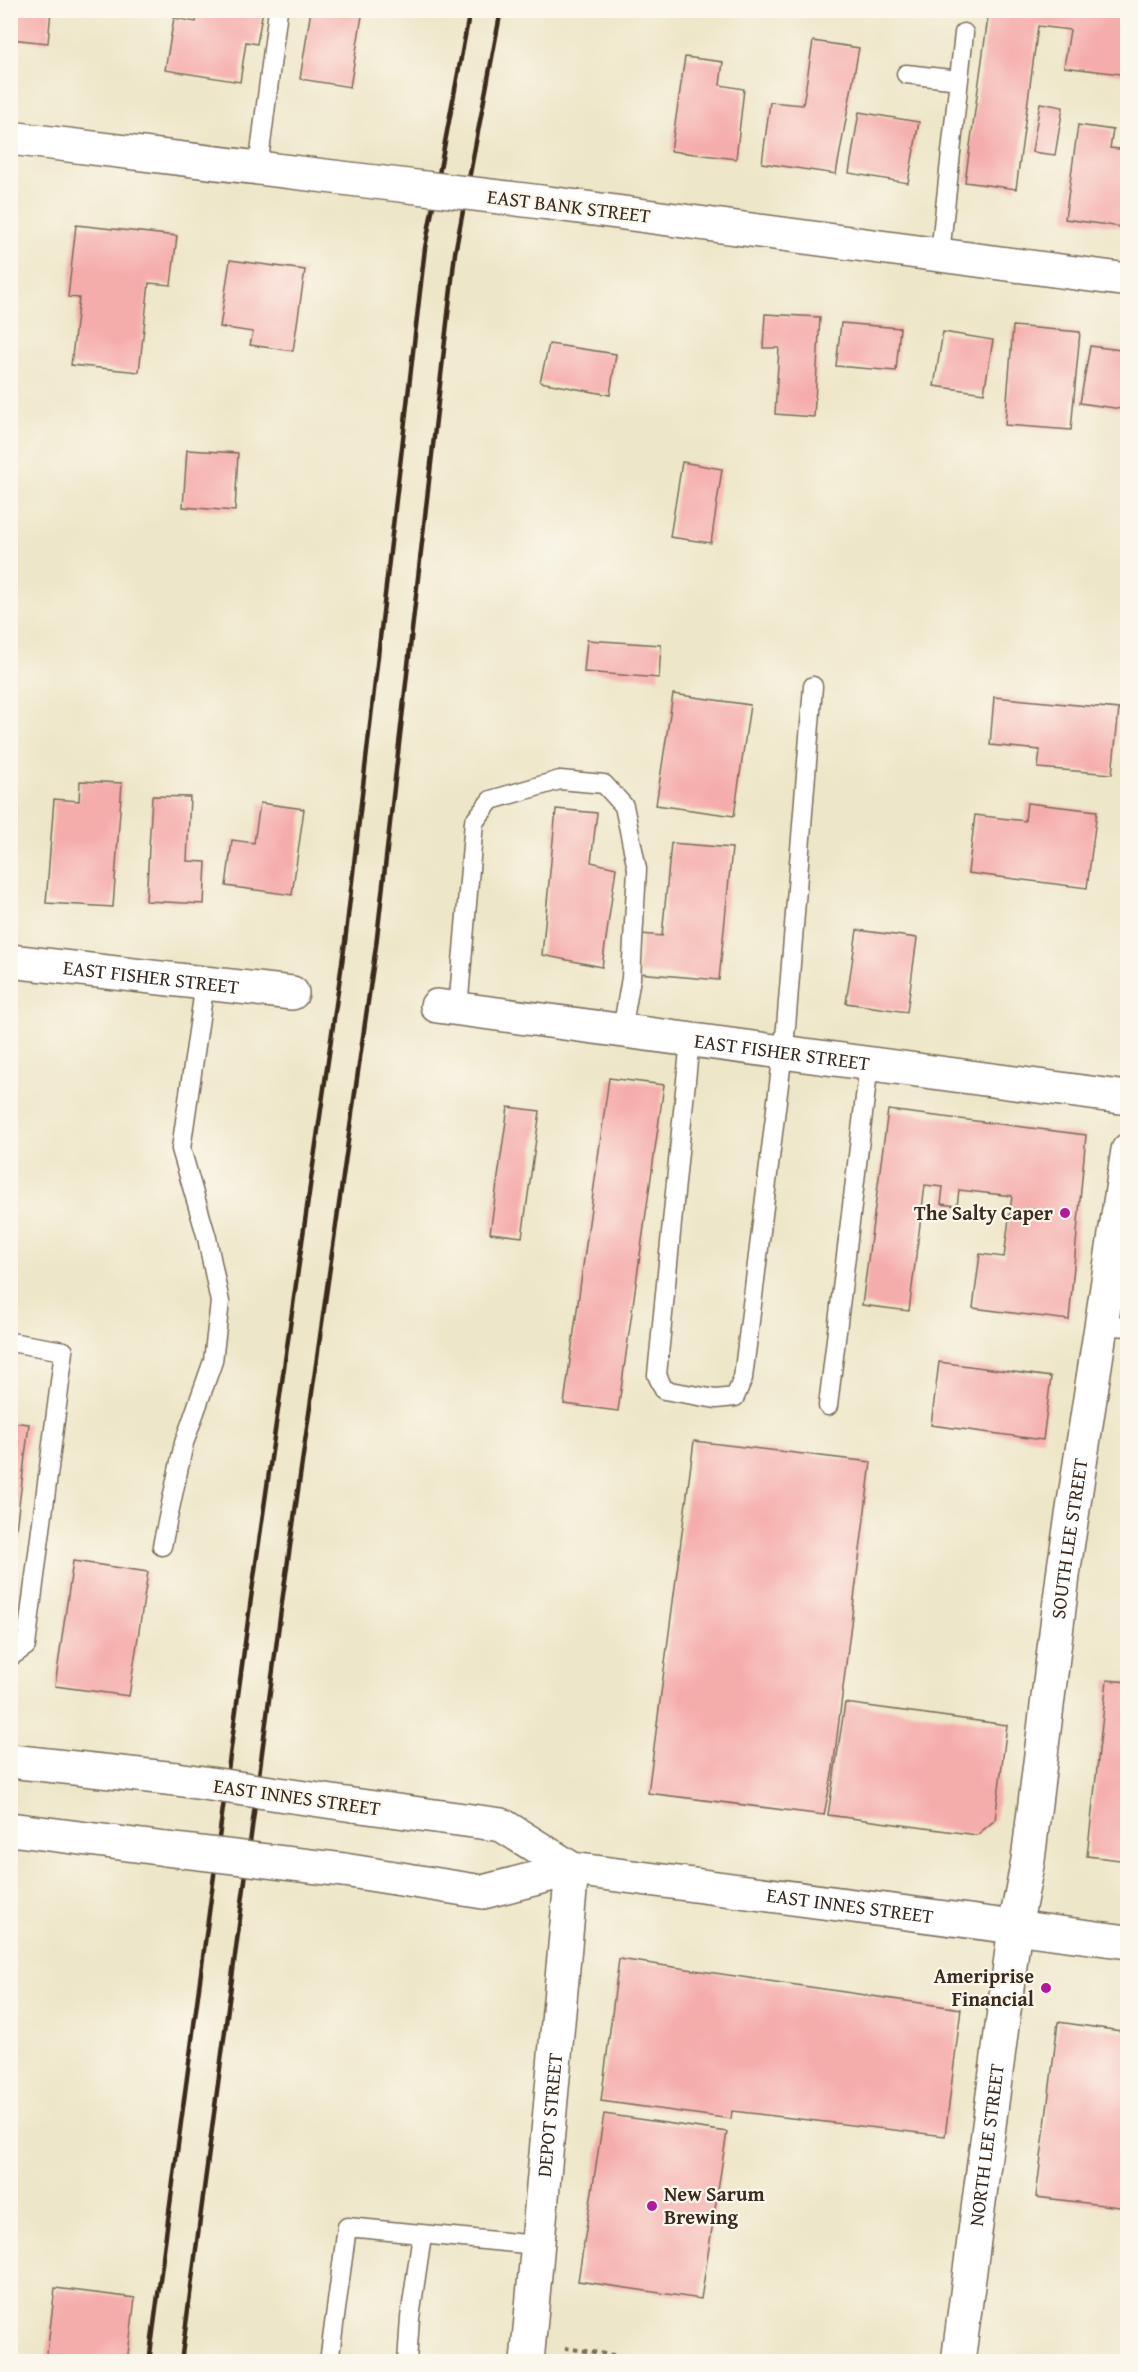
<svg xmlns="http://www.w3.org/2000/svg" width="1138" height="2372" font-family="'Gentium Book Plus',serif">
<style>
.building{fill:#f5adac}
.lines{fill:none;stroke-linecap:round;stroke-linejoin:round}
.lane-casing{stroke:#7a6c5a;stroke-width:21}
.street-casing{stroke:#7a6c5a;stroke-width:36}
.primary-casing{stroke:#7a6c5a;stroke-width:36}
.path{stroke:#7a6c5a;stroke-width:4;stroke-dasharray:4.5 4.5;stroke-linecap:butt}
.lane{stroke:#fff;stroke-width:18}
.street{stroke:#fff;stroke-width:33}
.primary{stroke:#fff;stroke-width:33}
.rail{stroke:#3b2a1e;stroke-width:4.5}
.street-bridge-casing{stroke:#7a6c5a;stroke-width:36;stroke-linecap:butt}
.primary-bridge-casing{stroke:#7a6c5a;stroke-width:36;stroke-linecap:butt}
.street-bridge{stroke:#fff;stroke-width:33}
.primary-bridge{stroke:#fff;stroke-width:33}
.poi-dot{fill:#b5179e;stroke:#fbf7ec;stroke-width:2}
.labels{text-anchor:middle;stroke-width:4.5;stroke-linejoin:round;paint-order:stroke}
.street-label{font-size:20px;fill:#3b2a1e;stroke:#fbf7ec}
.poi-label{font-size:20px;font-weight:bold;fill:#3b2a1e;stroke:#fbf7ec;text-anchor:end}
</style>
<rect width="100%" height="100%" fill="#fbf7ec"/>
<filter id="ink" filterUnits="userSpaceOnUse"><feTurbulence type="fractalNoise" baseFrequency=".0167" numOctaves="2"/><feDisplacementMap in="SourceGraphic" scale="12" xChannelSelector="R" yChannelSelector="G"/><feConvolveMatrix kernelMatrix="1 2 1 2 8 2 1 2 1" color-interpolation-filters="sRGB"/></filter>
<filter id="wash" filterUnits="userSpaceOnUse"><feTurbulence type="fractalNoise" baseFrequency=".008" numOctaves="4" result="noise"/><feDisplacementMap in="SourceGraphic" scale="24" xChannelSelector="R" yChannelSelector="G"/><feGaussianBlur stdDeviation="1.35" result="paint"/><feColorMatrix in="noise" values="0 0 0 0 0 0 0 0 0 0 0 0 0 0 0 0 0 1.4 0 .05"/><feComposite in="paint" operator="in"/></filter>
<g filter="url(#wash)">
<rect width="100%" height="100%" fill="#eee6c8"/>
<g id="blocks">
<path class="building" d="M10,10H51L48,43L10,39Z
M198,10H263L257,44L246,42L240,82L165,70L174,18L196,22Z
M311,10H363L350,87L300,79Z
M989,10H1128V75L1064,67L1070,30L1038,26L1016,189L965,182Z
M813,41L859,48L836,174L762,163L770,102L803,105Z
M685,57L723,62L720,85L744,89L736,159L671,151Z
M1040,103L1063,107L1055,155L1032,152Z
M859,112L919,122L908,183L849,173Z
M1078,125L1113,130L1110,148L1128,150V228L1065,219Z
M76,225L177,236L171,285L149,283L139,372L71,365L79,298L68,297Z
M230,260L305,270L293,351L250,345L253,332L220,327Z
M765,314L820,317L814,417L775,414L779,348H763Z
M841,323L900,328L896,371L836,366Z
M1013,326L1080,332L1071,430L1005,425Z
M943,332L993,340L984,393L934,386Z
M549,344L616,354L610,395L540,382Z
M1090,346L1128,351V410L1080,403Z
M187,450L238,453L235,511L183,507Z
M682,462L722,469L711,543L670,537Z
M587,640L661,645L659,678L584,672Z
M673,694L750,705L734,816L656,805Z
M994,697L1119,709L1112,774L1038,768L1040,750L990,745Z
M80,781L122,783L113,907L46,903L54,799L79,801Z
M152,796L190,797L187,861L206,862L204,904L146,901Z
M260,803L304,809L292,895L226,886L232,840L254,843Z
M1027,803L1097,811L1087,888L968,873L975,815L1025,821Z
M556,809L597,813L591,862L616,868L602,967L542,955Z
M671,843L732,848L719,980L638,973L642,934L662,936Z
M857,930L917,938L907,1012L846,1003Z
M609,1078L664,1085L618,1411L564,1404Z
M508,1107L540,1111L522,1237L490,1233Z
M888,1110L1086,1135L1069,1320L973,1308L980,1254L1004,1257L1012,1196L959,1190L957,1206L941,1204L943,1187L925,1185L909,1311L862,1305Z
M939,1362L1051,1377L1043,1440L931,1425Z
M10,1422L29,1424L12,1562H10Z
M694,1441L871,1462L833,1769L824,1815L648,1793Z
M73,1561L148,1572L129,1696L55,1686Z
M1107,1680L1128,1682V1861L1087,1856Z
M845,1703L1007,1725L995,1820L977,1835L828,1815Z
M619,1959L961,2009L945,2136L732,2111L731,2119L601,2101Z
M1058,2022L1128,2032V2208L1036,2197Z
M604,2114L727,2132L701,2299L578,2281Z
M55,2288L135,2298L127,2362H46Z"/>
</g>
</g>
<g filter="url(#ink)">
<use href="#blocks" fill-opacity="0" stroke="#7a6c5a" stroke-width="1.5"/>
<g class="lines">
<g class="lane-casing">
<path id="lane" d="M906,74L959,80
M258,168L278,10
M940,254L964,33
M458,1009L474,822L491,800L560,780L604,784L624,806L637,869L631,978L622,1031
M690,1040L657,1375L664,1390L716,1399L735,1397L743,1378L786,1027L813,686
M1101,1325L1128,1327
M10,1342L64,1351L26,1646L10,1657
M828,1406L869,1064
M162,1546L184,1443L213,1361L220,1302L207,1238L181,1149L205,983
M329,2362L347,2227L537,2245
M407,2362L410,2318L422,2235"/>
</g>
<g class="street-casing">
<g id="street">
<path d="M10,138L375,182"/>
<path d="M541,202L1128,280"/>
<path id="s1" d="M10,961L292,993"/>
<path id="s2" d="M437,1006L1128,1098"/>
<path id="s3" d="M527,2362L572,1869"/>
<path id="s4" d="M958,2362L1015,1927L1028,1860L1064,1568L1128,1150"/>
</g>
</g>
<g class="primary-casing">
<g id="primary">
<path d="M10,1761L176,1779"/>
<path d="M353,1805L502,1825L572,1869"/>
<path d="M10,1829L166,1849"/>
<path id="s5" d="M344,1870L483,1892L572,1869L1128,1942"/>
</g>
</g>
<path class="path" d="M565,2348L662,2362"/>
<use href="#lane" class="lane"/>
<use href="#street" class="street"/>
<use href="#primary" class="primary"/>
<path class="rail" d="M149,2362L251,1598L345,942L425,248L470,10
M181,2362L282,1602L376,946L455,253L501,10"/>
<g class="street-bridge-casing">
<path id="street-bridge" d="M375,182L541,202"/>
</g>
<g class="primary-bridge-casing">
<path id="primary-bridge" d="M176,1779L353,1805
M166,1849L344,1870"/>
</g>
<use href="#street-bridge" class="street-bridge"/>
<use href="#primary-bridge" class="primary-bridge"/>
</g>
</g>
<g class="poi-dot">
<circle cx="1065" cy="1213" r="6"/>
<circle cx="1046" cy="1988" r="6"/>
<circle cx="652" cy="2206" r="6"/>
</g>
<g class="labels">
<g class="street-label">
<text transform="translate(569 206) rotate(7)" y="7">EAST BANK STREET</text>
<text dy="7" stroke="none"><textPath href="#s1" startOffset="142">EAST FISHER STREET</textPath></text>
<text dy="7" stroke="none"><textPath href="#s2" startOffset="348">EAST FISHER STREET</textPath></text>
<text dy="7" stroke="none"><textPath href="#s4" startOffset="831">SOUTH LEE STREET</textPath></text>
<text transform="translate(297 1797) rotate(8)" y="7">EAST INNES STREET</text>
<text dy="7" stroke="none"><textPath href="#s5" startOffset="513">EAST INNES STREET</textPath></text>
<text dy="7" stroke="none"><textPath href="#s3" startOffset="248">DEPOT STREET</textPath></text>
<text dy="7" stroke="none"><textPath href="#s4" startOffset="219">NORTH LEE STREET</textPath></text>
</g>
<g class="poi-label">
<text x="1053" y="1220">The Salty Caper</text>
<text x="1034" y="1983">Ameriprise<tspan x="1034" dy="23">Financial</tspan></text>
<text x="664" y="2201" text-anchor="start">New Sarum<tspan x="664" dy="23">Brewing</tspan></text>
</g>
</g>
<rect width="1138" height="2372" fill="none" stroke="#fbf7ec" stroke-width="36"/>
</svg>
